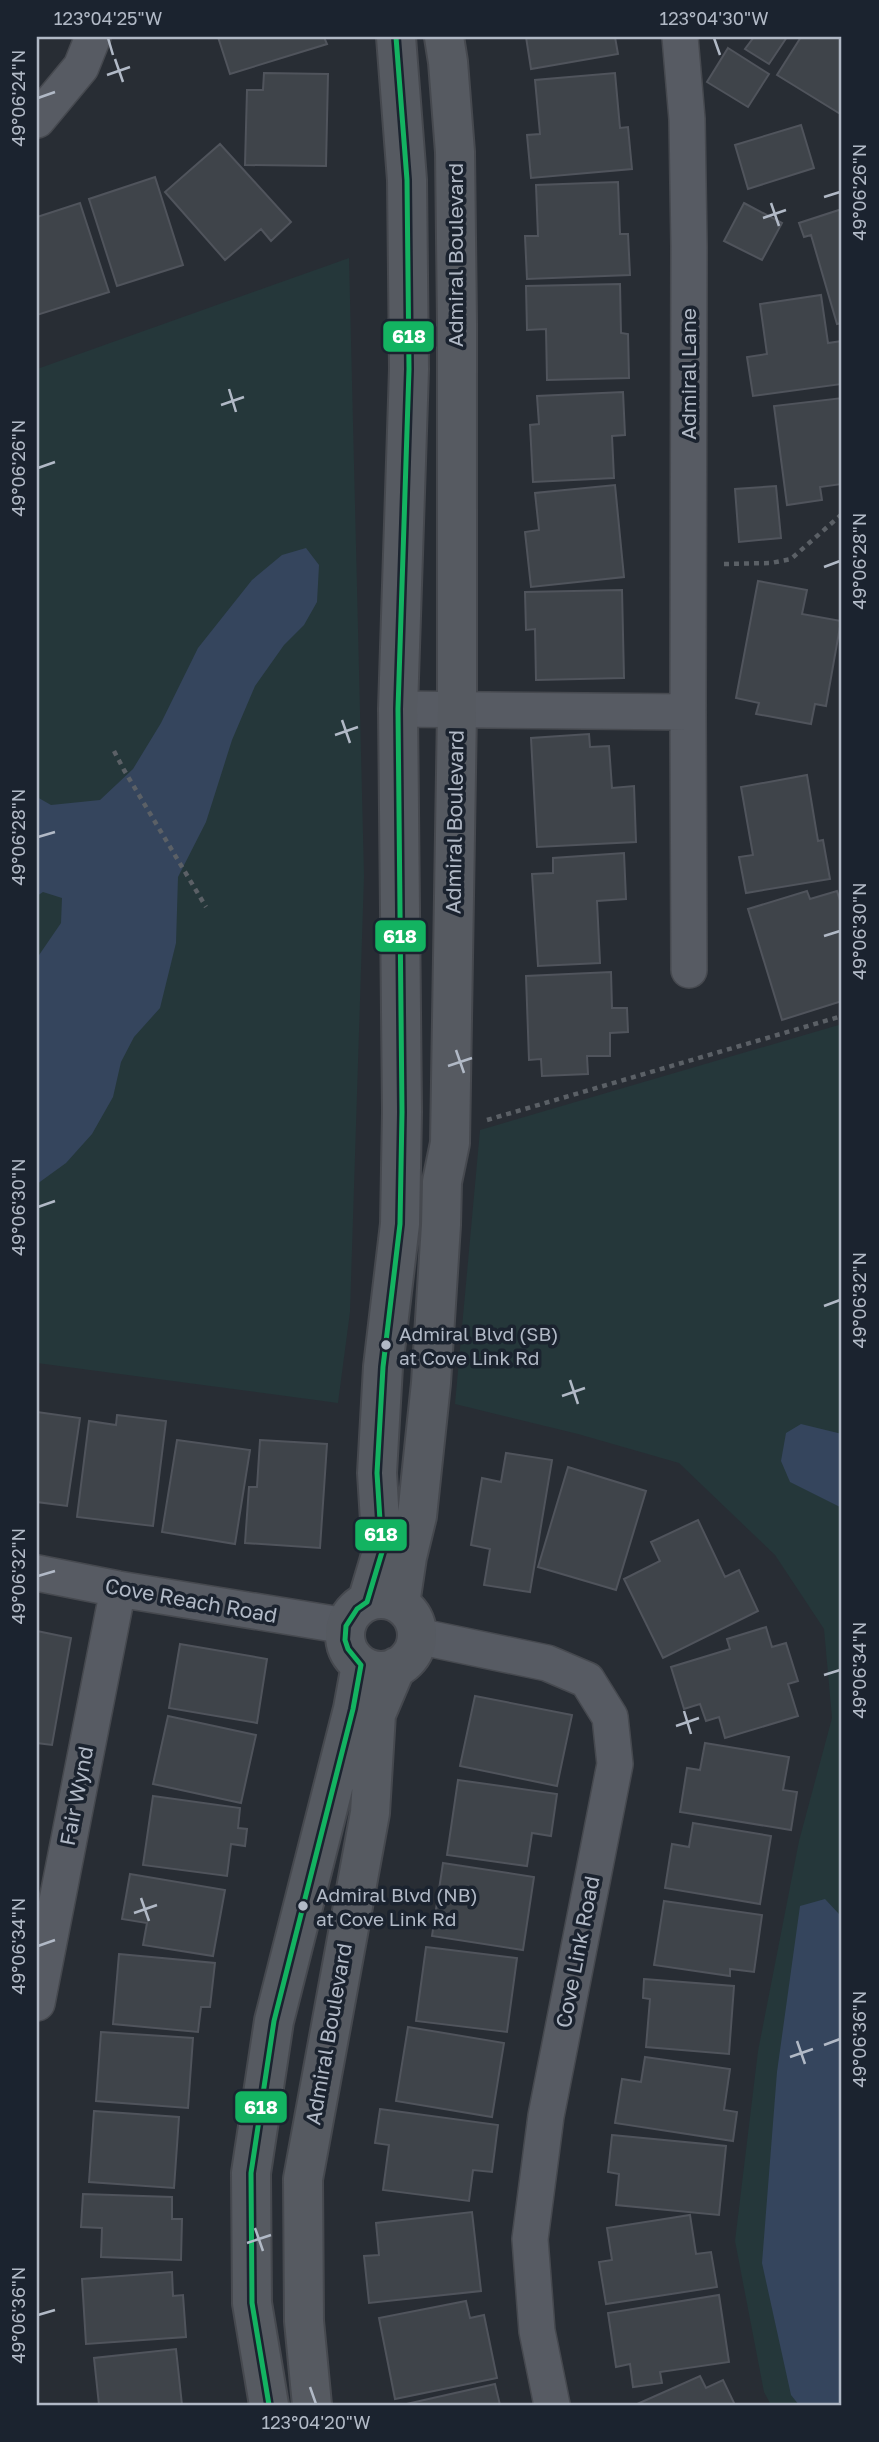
<svg xmlns="http://www.w3.org/2000/svg" width="879" height="2442" font-family="'Golos Text',sans-serif">
<style>
.green{fill:#25373a}
.water{fill:#35455d}
.building{fill:#3f444a;stroke:#50545c;stroke-width:2}
.lines{fill:none;stroke-linecap:round;stroke-linejoin:round}
.street-casing{stroke:#46494f;stroke-width:38}
.secondary-casing{stroke:#46494f;stroke-width:42}
.path{stroke:#5b6066;stroke-width:4.5;stroke-dasharray:5 5;stroke-linecap:butt}
.street{stroke:#575b63;stroke-width:35}
.secondary{stroke:#565a61;stroke-width:38}
.bus-1-casing{stroke:#1b232f;stroke-width:10}
.bus-1{stroke:#13b361;stroke-width:5}
.ticks{fill:none;stroke:#b1b9c6;stroke-width:2.5}
.bus-dot{fill:#b1b9c6;stroke:#1b232f;stroke-width:2.5}
.labels{text-anchor:middle;stroke-width:7;stroke-linejoin:round;paint-order:stroke}
.bus-label{font-size:19px;fill:#b1b9c6;stroke:#1b232f;text-anchor:start}
.street-label{font-size:21px;fill:#b1b9c6;stroke:#1b232f}
.line-badge{stroke:#1b232f;stroke-width:2.5}
.badge-label{font-size:19px;text-anchor:middle;font-weight:bold;fill:#fff}
.neatline{fill:none;stroke:#b1b9c6;stroke-width:2.5}
.ticks-label{font-size:18px;text-anchor:middle;fill:#b1b9c6}
</style>
<rect width="100%" height="100%" fill="#282d34"/>
<path class="green" d="M349,258L364,876L350,1312L338,1403L37,1363V369Z
M842,1024V2405H771L764,2392L735,2241L758,2051L799,1841L832,1718L824,1629L775,1555L679,1463L578,1434L455,1404L480,1130Z"/>
<path class="water" d="M306,548L319,565L317,602L304,625L284,645L255,686L232,740L206,822L178,877L176,943L160,1008L134,1037L121,1062L113,1097L92,1134L66,1163L37,1184V958L61,923L62,898L43,892L37,896V797L51,805L100,800L133,769L161,723L198,648L252,580L282,555Z
M801,1424L842,1434V1508L790,1482L781,1461L786,1433Z
M825,1899L839,1914L842,1966V2405H799L791,2395L762,2263L777,2072L800,1906Z"/>
<path class="building" d="M218,37H324L327,44L230,74Z
M526,37H615L618,54L531,69Z
M754,37H787L769,64L745,49Z
M801,37H842V115L777,75Z
M728,48L769,74L748,107L707,82Z
M264,73L328,74L326,166L245,165L247,90H263Z
M615,73L620,128L628,127L632,169L531,178L527,135L540,134L535,80Z
M801,125L814,168L748,189L735,145Z
M220,144L291,222L271,241L261,229L225,260L165,192Z
M155,177L183,265L117,286L89,199Z
M618,182L620,234H628L630,275L527,279L525,236H538L536,185Z
M80,203L109,292L37,315V217Z
M744,203L782,223L762,260L724,241Z
M842,209V323L837,324L811,235L804,237L799,223Z
M620,284L621,333L628,334L629,378L547,380L546,329L527,330L526,286Z
M821,295L828,343L842,341V384L753,396L747,357L767,354L760,304Z
M623,392L625,435L612,436L614,478L533,482L530,425L539,424L537,396Z
M842,398V484L820,487L822,500L787,505L774,406Z
M615,485L624,577L531,587L525,532L539,530L535,493Z
M776,486L781,538L739,542L735,489Z
M758,581L807,590L802,614L841,621L826,706L815,704L811,724L756,714L759,703L736,698Z
M622,590L624,678L536,680L535,629L526,630L525,592Z
M589,734L590,747L609,746L612,788L634,786L636,842L537,847L531,738Z
M807,775L818,841L823,840L830,879L746,893L739,857L753,855L741,787Z
M624,853L626,899L597,901L600,963L538,966L532,874L553,873V858Z
M807,891L810,899L837,891L842,907V1001L782,1020L748,909Z
M611,972L612,1008H627L628,1032L610,1033V1056H587L588,1074L542,1076L541,1059L529,1060L526,976Z
M37,1412L80,1418L67,1506L37,1502Z
M117,1415L166,1421L153,1526L77,1517L89,1421L116,1425Z
M177,1440L250,1450L235,1544L162,1532Z
M260,1440L327,1444L320,1548L245,1543L249,1487H257Z
M506,1453L552,1460L530,1592L484,1585L490,1549L471,1545L482,1478L501,1482Z
M568,1467L646,1491L616,1590L538,1567Z
M698,1520L725,1577L739,1570L758,1611L663,1658L624,1579L660,1561L651,1542Z
M766,1627L772,1647L786,1643L798,1681L788,1684L798,1716L725,1738L719,1717L706,1721L700,1704L684,1709L671,1667L730,1649L727,1639Z
M37,1631L71,1638L52,1745L37,1743Z
M180,1644L267,1659L257,1723L169,1708Z
M475,1696L572,1715L557,1786L460,1766Z
M168,1716L256,1735L241,1803L153,1784Z
M705,1743L789,1757L783,1790L797,1792L791,1830L680,1812L687,1768L700,1770Z
M458,1780L557,1794L551,1836L532,1833L527,1866L447,1855Z
M153,1796L240,1808L238,1828L247,1829L245,1846L231,1844L227,1876L143,1865Z
M693,1823L771,1836L760,1904L665,1888L672,1844L689,1847Z
M443,1863L534,1877L523,1950L432,1936Z
M130,1874L225,1890L213,1956L143,1945L147,1923L122,1919Z
M664,1901L762,1915L754,1972L730,1969V1976L654,1965Z
M426,1947L517,1958L507,2032L416,2021Z
M119,1954L215,1963L210,2007H201L198,2032L113,2024Z
M644,1979L734,1986L729,2054L646,2047L650,1999L643,1998Z
M408,2027L504,2043L492,2117L396,2101Z
M101,2032L193,2038L188,2108L96,2101Z
M645,2057L730,2069L724,2110L737,2112L733,2141L615,2123L622,2079L641,2082Z
M380,2109L498,2125L492,2172L473,2170L469,2201L383,2190L389,2145L375,2143Z
M94,2111L179,2117L174,2188L89,2182Z
M612,2135L726,2146L719,2215L616,2205L619,2174L608,2172Z
M83,2194L172,2197V2219H182L181,2260L101,2257L102,2228L81,2227Z
M472,2212L481,2291L369,2303L364,2256L379,2255L376,2223Z
M690,2215L696,2254L711,2252L717,2287L606,2304L599,2262L612,2260L607,2228Z
M172,2272L173,2296L183,2295L186,2337L86,2344L82,2279Z
M719,2295L729,2362L660,2372L662,2383L633,2387L630,2364L616,2367L608,2313Z
M466,2301L470,2318L484,2315L497,2378L395,2399L379,2318Z
M176,2349L182,2405H99L94,2358Z
M700,2376L706,2388L723,2380L735,2405H635Z
M495,2384L500,2405H402Z"/>
<g class="lines">
<g class="street-casing">
<path id="street" d="M37,120L81,67L93,37
M398,709L688,712L689,247L687,119L680,37
M688,712L689,970
M37,1573L118,1589L346,1626
M417,1636L547,1663L587,1680L610,1717L615,1764L546,2116L530,2239L537,2331L552,2405
M37,2003L118,1589"/>
</g>
<g class="secondary-casing">
<path id="secondary" d="M345 1635a36 36 0 1 1 72 0a36 36 0 1 1-72 0Z
M367,1602L382,1552L377,1473L383,1367L400,1224L402,1112L398,709L409,369L407,180L396,37
M400,1604L407,1557L417,1516L431,1383L441,1225L442,1182L450,1143L457,711V323L455,152L448,62L444,37
M269,2405L252,2303L251,2173L274,2021L353,1709L361,1665
M312,2405L304,2321L303,2179L370,1813L376,1714L396,1667"/>
</g>
<path class="path" d="M724,564L771,563L791,559L842,514
M114,751L124,770L206,907
M487,1120L842,1016"/>
<use href="#street" class="street"/>
<use href="#secondary" class="secondary"/>
<g class="bus-1-casing">
<path id="bus-1" d="M269,2405L252,2303L251,2173L274,2021L353,1709L361,1665L348,1649L345,1640L346,1626L357,1609L367,1602L382,1552L377,1473L383,1367L400,1224L402,1112L398,709L409,369L407,180L396,37"/>
</g>
<use href="#bus-1" class="bus-1"/>
</g>
<path class="ticks" d="M108,38L113,55M714,38L720,55M115,59L123,82M107,75L130,67M38,98L55,92M824,197L840,192M771,203L779,226M763,218L786,210M229,389L236,412M221,405L244,397M38,468L55,462M824,567L840,561M342,720L350,743M335,735L358,727M38,837L55,832M824,936L840,931M456,1050L464,1073M448,1066L472,1058M38,1207L55,1201M824,1306L840,1300M570,1380L578,1404M562,1396L585,1388M38,1576L55,1571M824,1675L840,1670M684,1711L691,1734M676,1726L699,1718M141,1898L149,1921M134,1913L157,1905M38,1946L55,1940M797,2041L805,2064M824,2045L840,2039M790,2057L813,2049M255,2228L263,2251M247,2243L271,2235M38,2315L55,2310M310,2387L316,2404"/>
<g class="bus-dot">
<circle cx="386" cy="1345" r="6"/>
<circle cx="303" cy="1906" r="6"/>
</g>
<g class="labels">
<g class="bus-label">
<text x="399" y="1341">Admiral Blvd (SB)<tspan x="399" dy="24">at Cove Link Rd</tspan></text>
<text x="316" y="1902">Admiral Blvd (NB)<tspan x="316" dy="24">at Cove Link Rd</tspan></text>
</g>
<g class="street-label">
<text transform="translate(456 255) rotate(-90)" y="7">Admiral Boulevard</text>
<text transform="translate(689 374) rotate(-90)" y="7">Admiral Lane</text>
<text transform="translate(455 822) rotate(-89)" y="7">Admiral Boulevard</text>
<text transform="translate(191 1601) rotate(10)" y="7">Cove Reach Road</text>
<text transform="translate(77 1796) rotate(-79)" y="7">Fair Wynd</text>
<text transform="translate(578 1952) rotate(-79)" y="7">Cove Link Road</text>
<text transform="translate(329 2034) rotate(-80)" y="7">Admiral Boulevard</text>
</g>
</g>
<g class="line-badge">
<rect x="382" y="320" width="53" height="33" rx="7" fill="#13b361"/>
<rect x="374" y="919" width="53" height="34" rx="7" fill="#13b361"/>
<rect x="354" y="1518" width="54" height="34" rx="7" fill="#13b361"/>
<rect x="234" y="2090" width="54" height="34" rx="7" fill="#13b361"/>
</g>
<g class="badge-label">
<text x="409" y="343">618</text>
<text x="400" y="943">618</text>
<text x="381" y="1541">618</text>
<text x="261" y="2114">618</text>
</g>
<rect width="879" height="2442" fill="none" stroke="#1b232f" stroke-width="77"/>
<rect x="38" y="38" width="802" height="2366" class="neatline"/>
<g class="ticks-label">
<text x="108" y="25">123°04'25"W</text>
<text x="714" y="25">123°04'30"W</text>
<text transform="translate(19 98) rotate(-90)" y="6">49°06'24"N</text>
<text transform="translate(860 192) rotate(-90)" y="6">49°06'26"N</text>
<text transform="translate(19 468) rotate(-90)" y="6">49°06'26"N</text>
<text transform="translate(860 561) rotate(-90)" y="6">49°06'28"N</text>
<text transform="translate(19 837) rotate(-90)" y="6">49°06'28"N</text>
<text transform="translate(860 931) rotate(-90)" y="6">49°06'30"N</text>
<text transform="translate(19 1207) rotate(-90)" y="6">49°06'30"N</text>
<text transform="translate(860 1300) rotate(-90)" y="6">49°06'32"N</text>
<text transform="translate(19 1576) rotate(-90)" y="6">49°06'32"N</text>
<text transform="translate(860 1670) rotate(-90)" y="6">49°06'34"N</text>
<text transform="translate(19 1946) rotate(-90)" y="6">49°06'34"N</text>
<text transform="translate(860 2039) rotate(-90)" y="6">49°06'36"N</text>
<text transform="translate(19 2315) rotate(-90)" y="6">49°06'36"N</text>
<text x="316" y="2429">123°04'20"W</text>
</g>
</svg>
